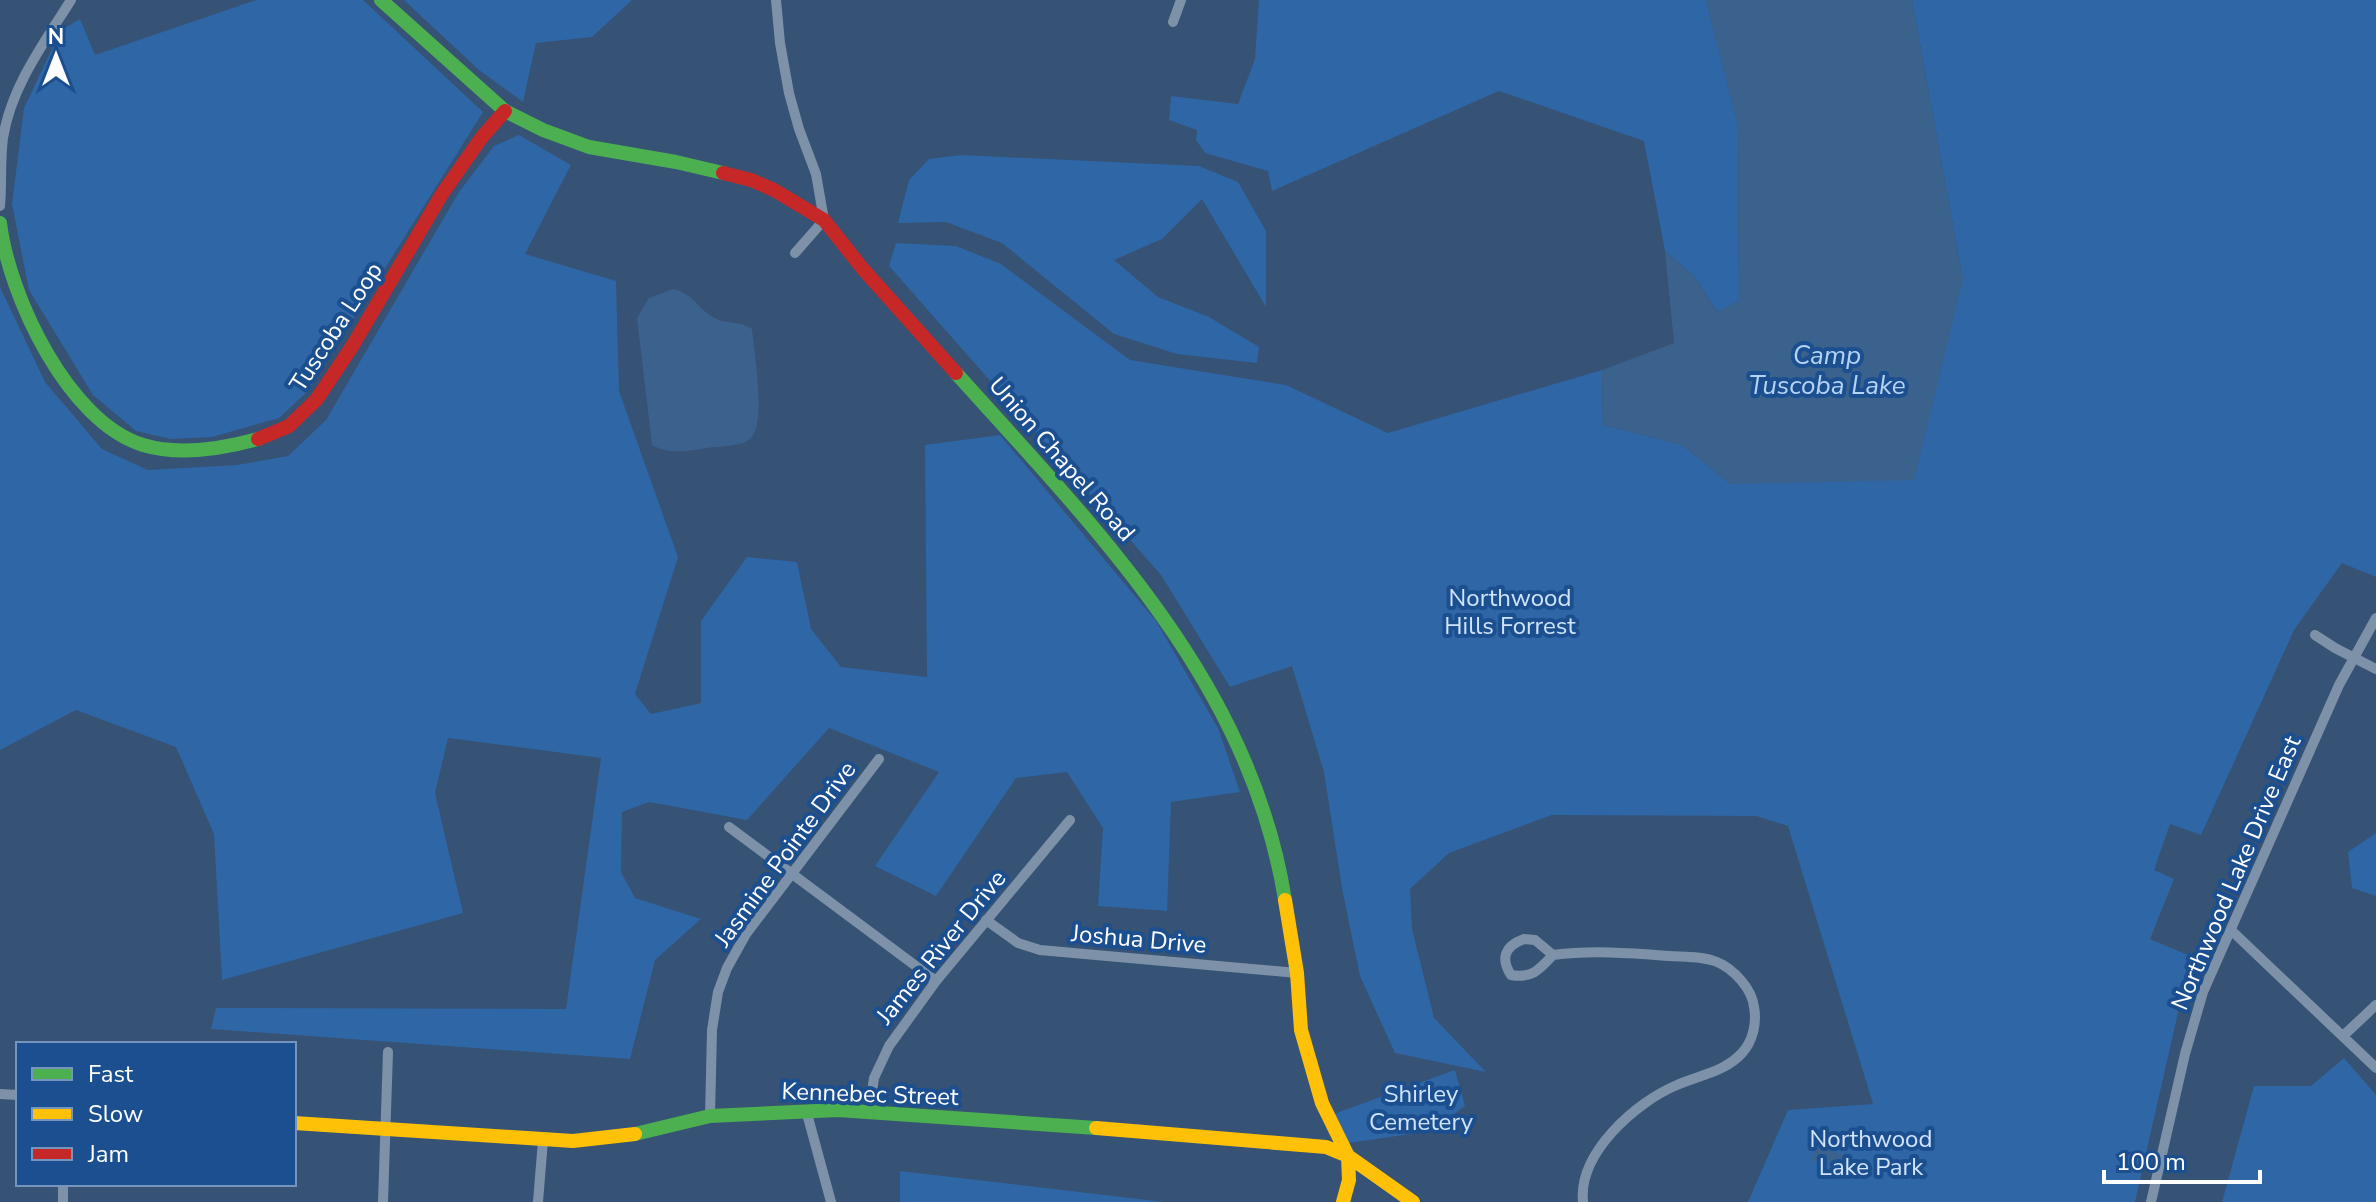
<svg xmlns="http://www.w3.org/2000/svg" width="2376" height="1202" font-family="'Nunito Sans',sans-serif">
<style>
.green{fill:#2f66a5}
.water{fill:#3b618d}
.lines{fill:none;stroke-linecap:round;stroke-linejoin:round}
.street{stroke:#7d92a8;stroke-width:10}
.fast{stroke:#4caf50;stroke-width:14}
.slow{stroke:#ffc107;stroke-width:14}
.jam{stroke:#c62828;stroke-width:14}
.labels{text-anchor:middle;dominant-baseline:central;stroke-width:8;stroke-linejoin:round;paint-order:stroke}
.street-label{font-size:24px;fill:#fff;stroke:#1b4f8f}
.park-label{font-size:24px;fill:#cfe3fa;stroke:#1b4f8f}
.water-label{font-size:26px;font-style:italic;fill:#b5d3f5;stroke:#1b4f8f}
</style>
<rect width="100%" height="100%" fill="#365274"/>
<path class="green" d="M256,0H363L483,112L308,391L279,418L212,437L171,439L136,431L93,395L29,290L12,204L24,108L61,30L80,19L95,55Z
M404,0H632L592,37L536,43L523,102L479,70Z
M1259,0H1706L1738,125L1739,301L1717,312L1696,278L1665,251L1644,141L1499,91L1272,191L1268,171L1205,153L1196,140L1197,130L1169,120L1171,96L1238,104L1255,59Z
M1912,0H2376V577L2342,563L2294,630L2201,835L2170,824L2154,870L2174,879L2150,939L2195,958L2180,1004L2135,1202H1748L1788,1110L1873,1104L1788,826L1756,816L1552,815L1449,853L1410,889L1412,929L1434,1018L1486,1072L1395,1053L1360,976L1342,888L1324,772L1292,666L1230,687L1161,575L889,266L896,243L956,246L1001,264L1130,360L1286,385L1388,433L1602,370L1603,425L1682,445L1731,484L1963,280Z
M519,135L571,165L525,254L616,281L619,391L678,557L635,694L651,714L701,703V621L747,557L797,562L811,629L841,667L927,677L925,445L1000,435L1156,621L1218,728L1240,792L1171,802L1167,911L1098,906L1103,828L1067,772L1016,778L936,896L875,866L939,772L829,728L747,820L649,802L622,812L621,872L635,898L701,919L655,960L630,1059L211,1029L216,1008L566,1009L601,758L448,738L435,793L463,913L222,980L214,834L176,747L76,710L0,750V287L45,382L102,449L148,470L237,465L288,456L326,420L459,192L494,146Z
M961,155L1199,166L1238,182L1266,231V307L1202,199L1162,239L1114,260L1158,297L1209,317L1259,347L1257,363L1177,354L1114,334L1002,243L946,222L898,223L909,180L929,159Z
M2376,833V896L2352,888L2348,852Z
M2344,1058L2376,1095V1202H2222L2254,1086H2311Z
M1455,1070L1465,1106L1431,1131L1342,1144L1328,1116Z
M900,1171L1164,1202H900Z"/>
<path class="water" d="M1706,0H1912L1963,280L1914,480L1731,484L1682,445L1603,425L1602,370L1674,343L1665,251L1696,278L1717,312L1739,301L1738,125Z
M673,289C696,295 697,309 715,318C728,325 735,319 752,329C754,351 767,426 750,439C740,447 719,446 707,448C688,451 670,455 652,445L637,318L649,298Z
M1820,1142L1832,1151L1844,1155L1841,1164L1830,1161L1815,1162L1812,1159L1816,1144Z"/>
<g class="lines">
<path class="street" d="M776,0L780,43L789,93L799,129L816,174L824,220L795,253
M1173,22L1181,0
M0,206C2,184 0,161 3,138C11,87 44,43 71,0
M2315,635L2335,648L2376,669
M729,827L936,981
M986,920L1018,943L1040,950L1297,973
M2232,931L2376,1068
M1524,939L1535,940L1553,955C1540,969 1532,979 1511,975C1500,958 1505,946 1524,939Z
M1553,955C1592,950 1630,953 1669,956C1684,957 1703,956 1717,962C1734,969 1752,989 1754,1007C1757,1023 1753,1041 1742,1053C1725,1072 1699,1075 1677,1085C1636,1102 1578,1153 1583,1202
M2343,1036L2376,1005
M0,1094L18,1095
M806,1110L831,1202
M869,1113L874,1078L889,1046L936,981L1070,820
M710,1116L712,1030L718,992L727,968L746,934L879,759
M63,1202V1184
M383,1202L388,1052
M538,1202L543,1140
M2151,1202L2185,1054L2203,992L2339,685L2376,618"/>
<path class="fast" d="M381,0L505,111L543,130L589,147L676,162L723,173
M0,223C9,296 68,422 143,445C180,456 222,449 258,439
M956,373C1097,530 1250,682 1285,900
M635,1134L710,1116L838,1110L1096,1128"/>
<path class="slow" d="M1285,900L1297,973L1301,1030L1322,1103L1348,1156L1413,1202
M294,1123L573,1141L635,1134
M1096,1128L1326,1147L1348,1156L1349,1180L1343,1202"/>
<path class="jam" d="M723,173L751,180L774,190L824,220L862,268L956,373
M258,439L289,426L317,399L353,345L442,194L482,137L505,111"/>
</g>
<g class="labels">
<g class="street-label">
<text transform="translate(336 327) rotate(-57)">Tuscoba Loop</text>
<text transform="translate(1062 459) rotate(49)">Union Chapel Road</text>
<text transform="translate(785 854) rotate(-54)">Jasmine Pointe Drive</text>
<text transform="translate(2236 873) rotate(-67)">Northwood Lake Drive East</text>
<text transform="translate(1139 939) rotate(5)">Joshua Drive</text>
<text transform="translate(941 947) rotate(-51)">James River Drive</text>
<text transform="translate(870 1094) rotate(2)">Kennebec Street</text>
</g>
<g class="park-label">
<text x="1510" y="598">Northwood<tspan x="1510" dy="28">Hills Forrest</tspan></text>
<text x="1421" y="1094">Shirley<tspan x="1421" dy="28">Cemetery</tspan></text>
<text x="1871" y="1139">Northwood<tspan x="1871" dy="28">Lake Park</tspan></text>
</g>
<g class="water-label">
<text x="1827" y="355">Camp<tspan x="1827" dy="30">Tuscoba Lake</tspan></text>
</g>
</g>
<rect x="16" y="1042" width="280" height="144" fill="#1b4f8f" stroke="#7695bc" stroke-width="2"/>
<rect x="32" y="1068" width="40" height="12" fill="#4caf50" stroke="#7695bc" stroke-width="2"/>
<text x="88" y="1082" font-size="24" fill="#ffffff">Fast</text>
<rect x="32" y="1108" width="40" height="12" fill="#ffc107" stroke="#7695bc" stroke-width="2"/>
<text x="88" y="1122" font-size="24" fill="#ffffff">Slow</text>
<rect x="32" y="1148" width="40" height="12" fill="#c62828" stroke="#7695bc" stroke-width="2"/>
<text x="88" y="1162" font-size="24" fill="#ffffff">Jam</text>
<g transform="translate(56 56)" stroke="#1b4f8f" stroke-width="6" paint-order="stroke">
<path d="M0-6L14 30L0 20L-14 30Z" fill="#ffffff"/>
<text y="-12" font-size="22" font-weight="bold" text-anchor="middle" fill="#ffffff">N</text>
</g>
<path d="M2104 1170v12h156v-12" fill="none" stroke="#ffffff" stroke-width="4"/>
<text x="2116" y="1170" font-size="24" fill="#ffffff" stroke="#1b4f8f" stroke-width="6" paint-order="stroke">100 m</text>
</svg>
